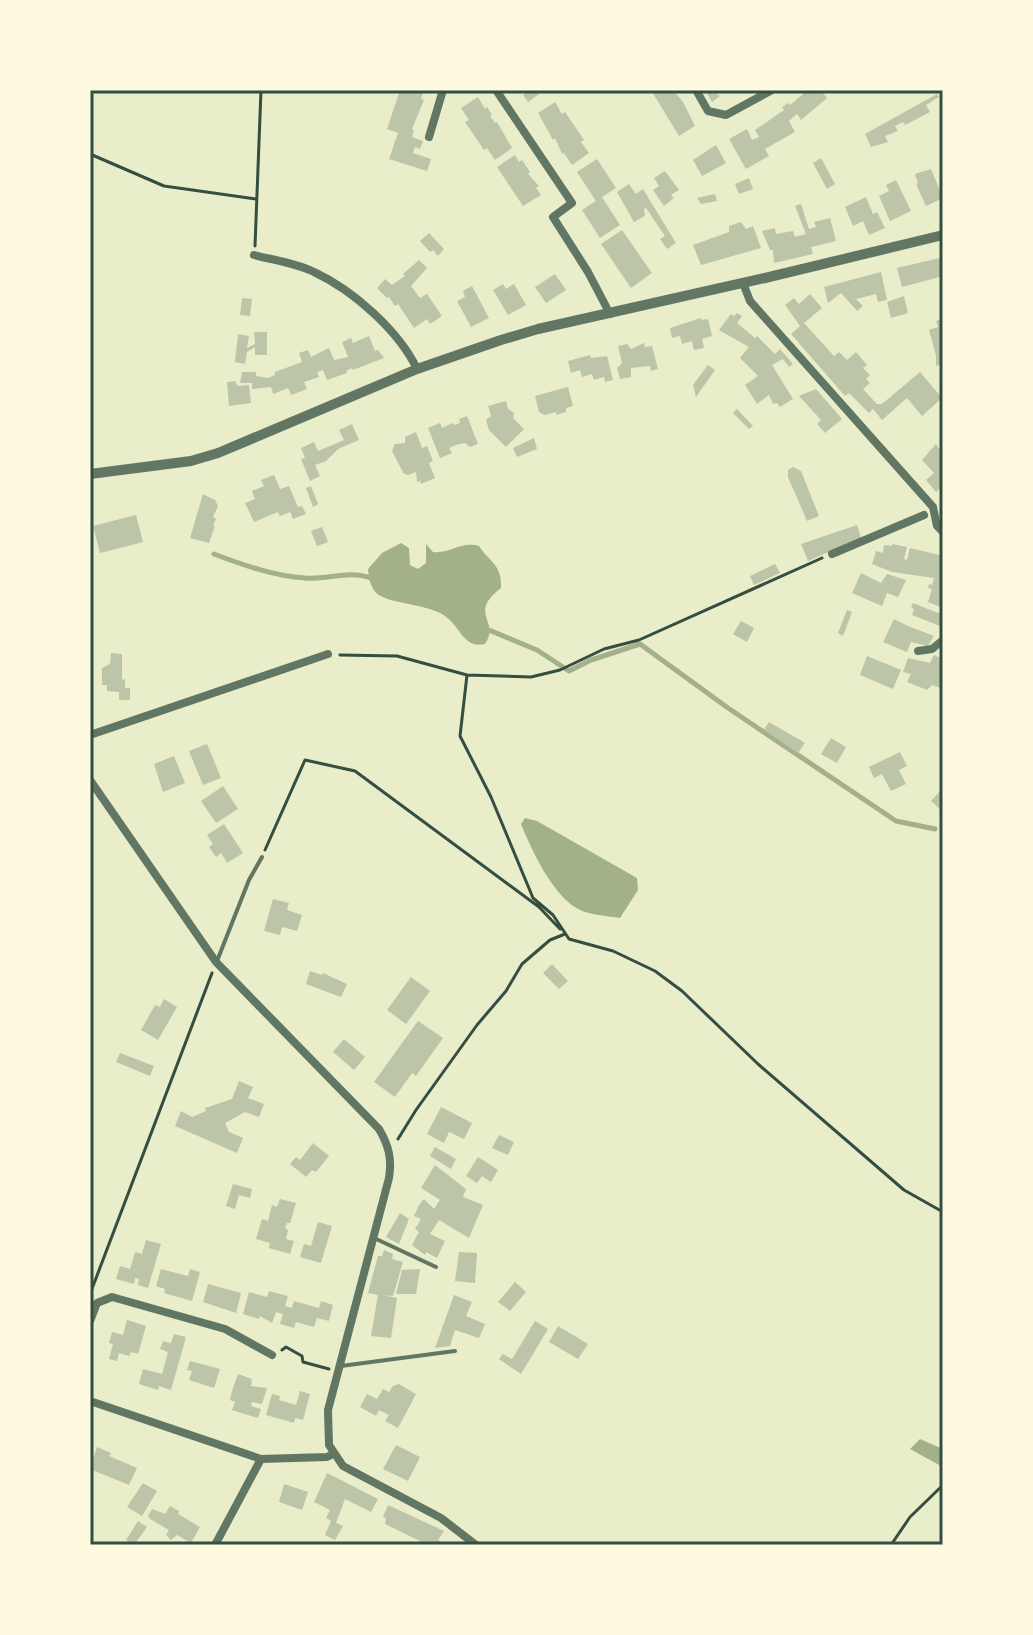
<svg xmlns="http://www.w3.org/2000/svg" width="1033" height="1635" font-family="'Times New Roman',serif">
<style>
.water{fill:#a3b18a}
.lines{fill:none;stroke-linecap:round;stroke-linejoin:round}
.stream{stroke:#a3b18a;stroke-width:5}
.building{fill:#bcc5a7}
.path{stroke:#344e41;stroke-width:3}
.service{stroke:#617663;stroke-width:4}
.minor{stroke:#617663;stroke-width:8}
.tertiary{stroke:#617663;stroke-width:10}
.neatline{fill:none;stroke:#344e41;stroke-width:3}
</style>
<rect width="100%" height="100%" fill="#e9edc9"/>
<path class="water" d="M401,543L409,548L410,565L418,569L426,563V544L433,552C450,554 461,541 479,546C490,563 502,564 501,588C467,614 501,621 485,644C462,649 461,625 442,614C422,603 389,604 376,593C370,586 369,578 368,569L382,553Z
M525,818L537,821L637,878L638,890L620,918C608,916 593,915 582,911C554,899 532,851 521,824Z
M920,1439L943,1449L941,1466L910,1449Z"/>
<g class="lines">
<path class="stream" d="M214,554C243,565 274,576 305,578C329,580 349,569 373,579
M484,628L537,650L569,671L591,660L640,644L728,708L896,821L935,829"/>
</g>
<path class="building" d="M400,90H424L421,99L424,100L412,129L414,130L412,137L423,141L420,149L415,147L413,153L431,159L427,171L389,159L398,133L387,129Z
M531,90H537L539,94L528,102L523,95Z
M651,90H673L683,102L695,126L679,136Z
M705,90H722L717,94L720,96L712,102Z
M803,90H826L823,93L827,98L801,120L797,114L789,121L795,132L765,149L769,156L746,169L729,139L747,129L752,140L759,137L755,130L784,110L782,107L788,103L790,105L803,94L801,92Z
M937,94L939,97L926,105L930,112L905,125L903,122L895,126L898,131L885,136L888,142L871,147L865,134Z
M478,97L485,109L487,107L492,115L490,116L495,123L497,122L512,148L495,160L487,148L484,150L465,122L469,120L461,108Z
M555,102L562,114L565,112L584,140L581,142L589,153L572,165L564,153L562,154L555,138L553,140L538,113Z
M716,145L726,163L702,176L693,160Z
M515,155L519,162L522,160L530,172L528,174L539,186L536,188L541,195L523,206L497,167Z
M821,158L835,184L827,189L813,163Z
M597,159L616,188L602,197L620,225L600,238L582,210L596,201L577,172Z
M931,169L943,198L926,206L916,184L918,183L915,174Z
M665,171L679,190L671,195L674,198L664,206L653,190L659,186L654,178Z
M749,178L753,189L739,194L735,184Z
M896,180L911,211L890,221L879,196L889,191L886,185Z
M629,184L636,194L643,189L676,243L667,249L660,239L665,236L646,208L644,209L645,216L634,222L617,192Z
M715,194L717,201L701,204L697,198Z
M866,197L873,214L877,212L885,228L869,235L863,221L853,226L845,207Z
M801,204L809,229L816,227L814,222L830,218L836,241L811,247L813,254L774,263L773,250H770L762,231L775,228L776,234L793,231L795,237L806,234L795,206Z
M741,222L746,229L753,226L761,248L701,265L693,245L729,232V226Z
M622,230L652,273L631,288L601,244Z
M429,233L444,249L438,256L433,250L430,252L420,241Z
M940,258L943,276L902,287L897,268Z
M419,260L427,268L411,286L420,298L427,294L442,316L430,324L427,319L414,328L398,304L395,306L389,297L387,298L377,288L385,279L392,285L405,276L403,274Z
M881,272L887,300L878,302L876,294L856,299L863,306L857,311L841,293L828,303L824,287Z
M555,274L566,290L546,303L535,287Z
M503,284L506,289L514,284L526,305L508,315L493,290Z
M472,286L489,318L471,327L457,301L465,297L463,291Z
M810,294L822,308L804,323L834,356L839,352L847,360L856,352L867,365L863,368L870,375L866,379L870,383L863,389L877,404H882L920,372L942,398L922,416L907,398L882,420L873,409L869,413L849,393L845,396L791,334L800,326L785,305L794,298L799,304Z
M904,296L908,313L891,318L887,302Z
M242,298L252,299L250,316L240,315Z
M737,313L742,316L737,323L755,338L757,336L775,354L780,349L793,364L789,367L783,359L772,365L793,399L780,407L777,403L773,404L769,395L757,404L745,385L758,376L740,358L749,347L719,330L731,314L734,316Z
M701,318V320L708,319L712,336L702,339L704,348L694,350L692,341L682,344L680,336L672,338L670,328Z
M943,319V364L936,366V356L929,330L938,327L936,321Z
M254,332H267V355H255V347L247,352L245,364L235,362L238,334L249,336L247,348L255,344Z
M369,336L375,351L378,350L384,358L353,370L352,368L346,371L347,373L327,380L323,370L317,372L319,377L304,382L307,389L291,395L288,388L273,394L271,387L252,389V383H240L242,372H256V376L268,378L275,375V372L302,362L299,353L308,350L311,357L329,348L334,360L348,357L342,342L351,338L353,343Z
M644,343L645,347L652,346L658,369L651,371L650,366L631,368V377L620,379L617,368L622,363L618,346L627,344L631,349Z
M590,355L591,358L607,356L613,380L605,382L604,377L594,380L592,374L582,377L580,370L571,373L568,361Z
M708,365L715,370L696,397L693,385Z
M235,381L238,386L249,385L251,403L229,406L227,382Z
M568,387L573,406L566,408V412L556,415V412L545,415L539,412L535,396Z
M816,389L842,419L825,433L817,424L821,420L799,396Z
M506,401L508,409L514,413L513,418L524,429L506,447L489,430L486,420L491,416L488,406Z
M737,409L753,426L749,429L733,413Z
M467,416L478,444L470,447L465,443L456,445L449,448L452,453L440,458L428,428L440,423L442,428L453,423L454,425L460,423L459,419Z
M352,424L359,440L338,449L326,461L315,465L320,476L310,481L301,459L305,458L301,448L314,442L318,451L344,440L339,430Z
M416,432L422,448L427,446L433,461L429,463L435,478L421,484L420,481L417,482L416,472L408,475L404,474L392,451L395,444L405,443V437Z
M534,438L537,449L517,457L513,448Z
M936,444L940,450L943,448V486L936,492L926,480L934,473L922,460Z
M793,467L801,471L819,516L807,521L788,477V470Z
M274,475L280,489L289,486L298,507L302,506L306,514L293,519L290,512L280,516L278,512L254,522L245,503L255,499L252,491L264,486L261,480Z
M311,486L318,504L313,507L306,488Z
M203,494L215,500L218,506L213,517L216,519L213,525L215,526L209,543L190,538Z
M136,515L143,542L100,553L93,526Z
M857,525L861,538L808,561L801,544Z
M322,527L328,542L317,546L311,531Z
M892,544L907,547L904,559L907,560L910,548L943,556V608L928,602L932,589L928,588L929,584L932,585L934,578L892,572L872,564L876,551L883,553L884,545L892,546Z
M775,564L780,573L754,585L750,576Z
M861,573L881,583L887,574L906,580L898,597L887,593L882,606L852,593Z
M913,603L943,615L940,626L912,615L914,609L911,607Z
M847,610L852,612L843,636L838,633Z
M894,619L908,626L934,636L928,646L911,642L907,652L883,642Z
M741,621L754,628L747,642L733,634Z
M111,653L122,654V679L125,680V688H130V700H119V692L107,691V685H102V668L110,664Z
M934,655L943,659V689L932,685L927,690L907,682L911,674L903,672L908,658L930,663Z
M867,656L901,670L893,689L860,675Z
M769,722L805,743L798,753L764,730Z
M831,738L846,747L837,763L821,754Z
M207,744L221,778L203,785L189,751Z
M900,752L907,766L899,770L906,784L891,791L882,774L874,778L869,767Z
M174,756L185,783L163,792L154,764Z
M223,786L238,809L216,823L201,801Z
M943,788V819L939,816L943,812L931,801Z
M224,824L243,853L227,863L221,853L216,857L209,847L213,844L207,835Z
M273,899L289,903L287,910L302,915L297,931L282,927L280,935L264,931Z
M552,964L568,981L559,989L543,973Z
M310,971L322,975L323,973L347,984L341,997L306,984Z
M411,977L430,991L406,1024L387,1010Z
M164,999L177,1007L158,1040L141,1030L155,1005L160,1007Z
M418,1021L443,1038L416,1076L412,1073L395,1097L374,1082Z
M344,1039L365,1057L354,1070L333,1052Z
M120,1053L154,1066L150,1076L116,1062Z
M239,1081L253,1087L248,1098L264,1104L259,1117L245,1112L225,1123L229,1132L243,1138L237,1153L175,1126L181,1111L192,1117L206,1111L205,1108L232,1099Z
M441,1107L472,1123L464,1139L449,1132L444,1143L427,1134Z
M499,1135L514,1142L508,1155L492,1148Z
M313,1143L329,1156L316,1172L312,1170L306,1177L290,1164L296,1157L300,1160Z
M435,1147L456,1159L451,1169L430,1156Z
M478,1157L498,1170L491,1182L482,1176L477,1183L466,1176Z
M435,1165L466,1189L463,1197L483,1205L469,1238L439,1220L430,1234L445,1241L437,1258L426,1252L425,1255L412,1245L419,1232L415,1229L421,1219L414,1216L419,1205L424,1199L434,1209L440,1200L421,1188Z
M233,1184L252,1189L250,1198L239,1195L235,1209L226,1206Z
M280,1199L296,1203L290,1223H287L285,1228L288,1230L286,1239L294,1241L290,1254L269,1248L270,1243L256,1239L262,1219L268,1221L272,1205L277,1207Z
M400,1213L409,1219L399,1244L386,1237Z
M318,1222L332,1226L321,1263L300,1257L304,1244L311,1246Z
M146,1240L161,1244L148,1288L138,1285L139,1279L135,1278L134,1284L116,1279L120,1266L130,1269L135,1252L142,1254Z
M384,1250L393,1254L392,1259L403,1262L393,1296L382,1295L397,1298L391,1338L371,1336L378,1295L368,1293L378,1256H382Z
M459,1252L477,1253L475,1283L455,1281Z
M161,1269L188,1276L190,1269L200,1272L192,1301L164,1293L165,1289L156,1286Z
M420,1269L416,1294H396L402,1270Z
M515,1282L526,1292L510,1311L498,1302Z
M208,1284L241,1293L236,1313L203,1302Z
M269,1291L288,1296L285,1306L292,1308L294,1301L319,1308L321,1301L333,1305L329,1321L317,1318L314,1327L296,1322L294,1328L280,1324L283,1314L276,1312L272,1323L260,1316L259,1319L243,1314L249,1292L267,1297Z
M454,1295L472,1302L466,1316L485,1324L479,1338L455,1330L450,1346L435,1348Z
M127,1320L146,1326L138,1354L131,1352L129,1356L119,1353L117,1361L109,1359L113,1344L109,1343L112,1332L123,1335Z
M535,1321L548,1329L521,1374L499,1359L503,1354L512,1359Z
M558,1326L588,1344L578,1359L549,1342Z
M174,1334L186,1337L171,1390L159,1386L158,1390L139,1384L143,1369L162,1374L168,1352L160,1349L163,1341L171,1343Z
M190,1361L220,1369L214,1388L189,1380L192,1371L187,1370Z
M238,1374L252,1379L251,1386L267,1388L262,1404L252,1402L251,1406L261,1409L258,1418L232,1410L235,1402L230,1400L232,1391Z
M399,1384L416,1394L398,1428L385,1421L389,1415L379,1410L376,1416L360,1407L367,1394L377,1399L383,1389L389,1392L393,1386Z
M300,1391L310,1394L303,1420L295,1418L294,1423L266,1415L272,1394L280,1396L279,1400L296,1405Z
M396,1445L420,1457L408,1481L383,1469Z
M97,1447L111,1453L109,1456L137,1468L129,1485L90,1469Z
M327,1473L378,1499L371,1512L345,1499L336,1523L343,1526L335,1540L325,1535L331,1521L326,1518L330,1510L314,1502Z
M143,1483L157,1491L142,1516L127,1507Z
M284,1484L308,1492L302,1510L279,1502Z
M388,1505L444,1531L438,1540L446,1545H420L422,1542L385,1524L386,1518L383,1517Z
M170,1506L179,1511L178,1514L200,1527L191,1543L177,1535L171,1540L166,1535L169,1530L150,1519L148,1516L152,1509L165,1514Z
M138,1521L147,1527L134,1545L126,1540Z"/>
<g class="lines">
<path class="path" d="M90,154L164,186L256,199
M255,246L261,90
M340,655L397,656L467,675L531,677L560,670L604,649L639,640L822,558
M467,675L460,736L491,797L533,898L553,915L569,939L613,951L655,971L682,991L758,1064L904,1190L943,1212
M265,850L305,760L355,771L539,907L560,929
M398,1139L416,1110L477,1025L506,991L522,964L550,940L565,934
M90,1294L212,973
M282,1350L286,1347L302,1356L303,1362L329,1369
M891,1545L910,1517L943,1485"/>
<path class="service" d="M217,961L249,880L262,857
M374,1238L436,1267
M341,1366L455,1351"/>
<path class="minor" d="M496,90L572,203L553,217L588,272L610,314
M696,90L708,111L726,115L772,90
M429,137L443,90
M254,255C273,260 296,263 314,272C353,290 399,331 417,369
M743,283L750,301L933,507L937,526L943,532
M832,554L924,515
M918,651L932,649L943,640
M90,735L328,654
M90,780L216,962L379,1129C389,1146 392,1159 389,1178L328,1410L329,1445L343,1466L441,1518L476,1545
M90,1321L97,1303L112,1297L225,1329L272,1355
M90,1401L261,1459L327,1457L333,1454
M215,1545L261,1459"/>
<path class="tertiary" d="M90,474L191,461L218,453L417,369L501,340L538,329L765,278L943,235"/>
</g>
<rect width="1033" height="1635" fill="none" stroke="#fefae0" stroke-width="184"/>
<rect x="92" y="92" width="849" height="1451" class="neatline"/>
</svg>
